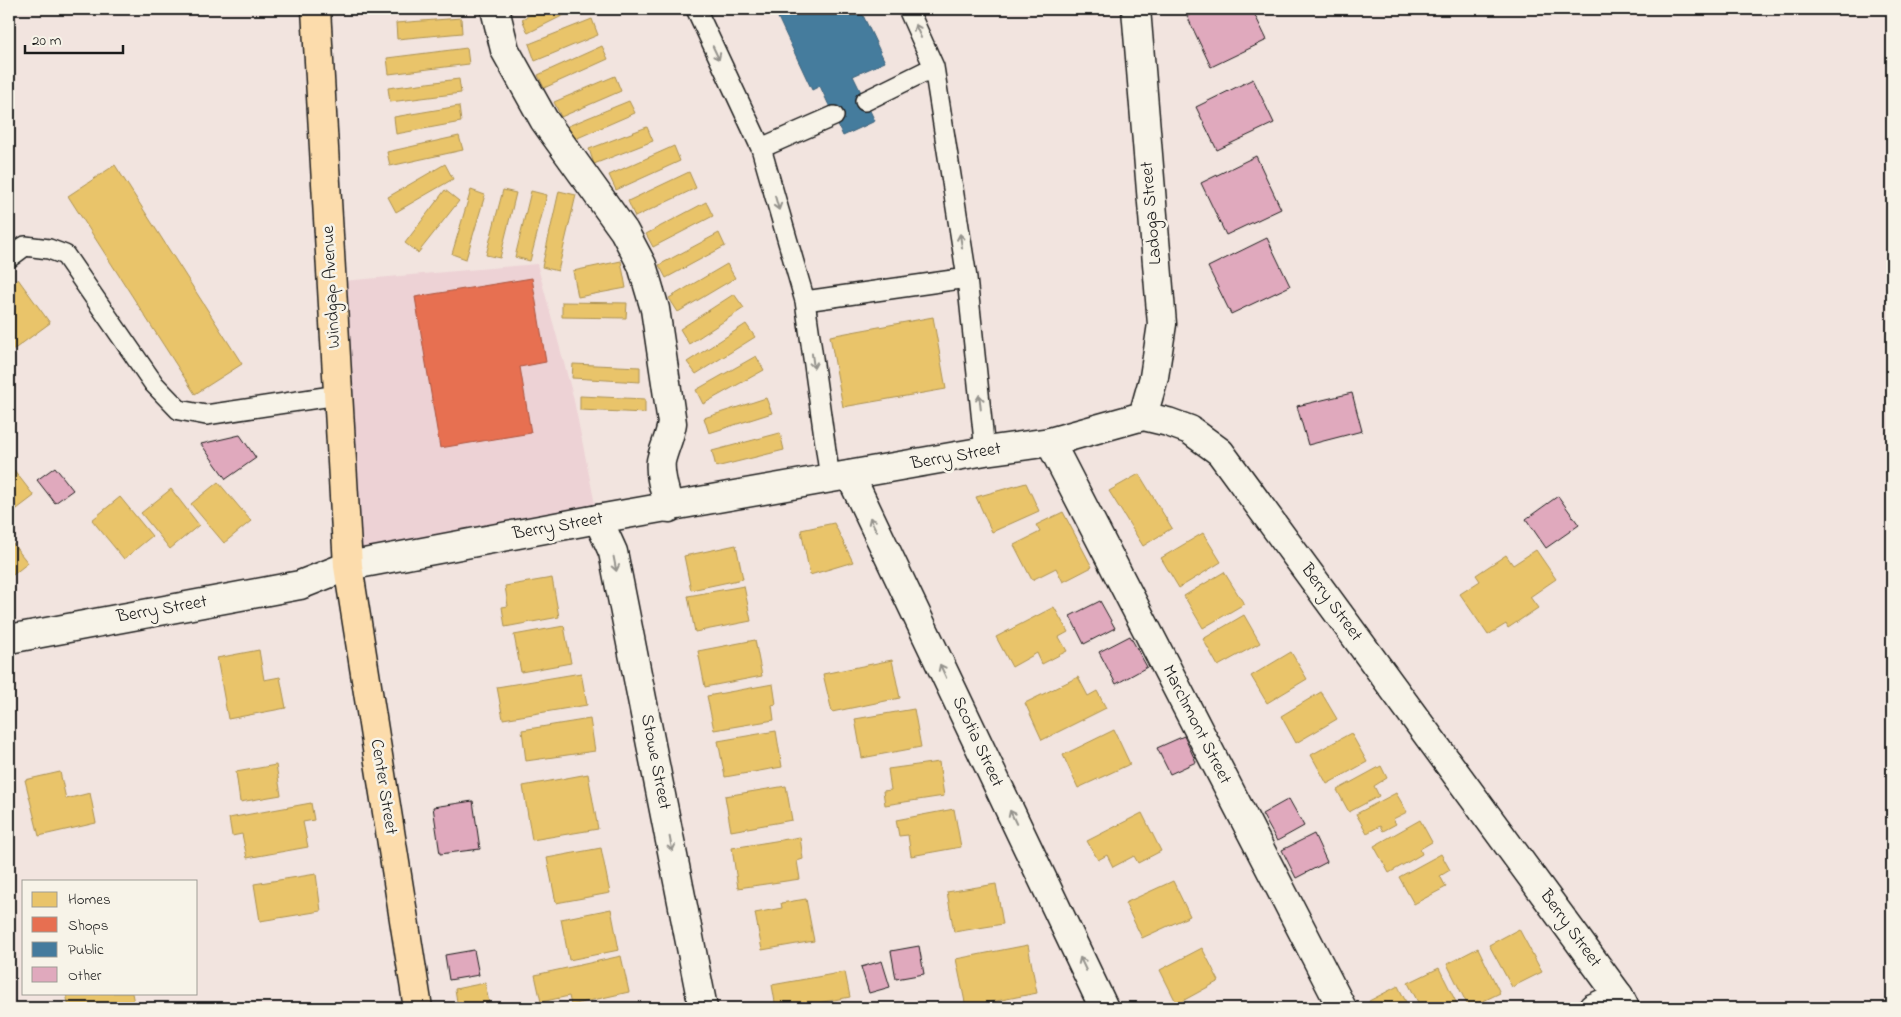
<svg xmlns="http://www.w3.org/2000/svg" width="1901" height="1017" font-family="'Indie Flower',sans-serif">
<style>
.built{fill:#edd2d5}
.homes{fill:#e9c46a;stroke:#ac9253}
.shops{fill:#e76f51;stroke:#aa5641}
.public{fill:#457b9d;stroke:#395e76}
.building{fill:#e0a9bd;stroke:#1c1c1c}
.lines{fill:none;stroke-linecap:round;stroke-linejoin:round}
.lane-casing{stroke:#1c1c1c;stroke-width:22}
.street-casing{stroke:#1c1c1c;stroke-width:31}
.secondary-casing{stroke:#1c1c1c;stroke-width:31}
.primary-casing{stroke:#1c1c1c;stroke-width:31}
.lane{stroke:#f7f3e8;stroke-width:19}
.street{stroke:#f7f3e8;stroke-width:28}
.secondary{stroke:#f7f3e8;stroke-width:28}
.primary{stroke:#fcdcac;stroke-width:28}
.oneway{stroke:#94928c}
.labels{text-anchor:middle;dominant-baseline:central;stroke-width:5;stroke-linejoin:round;paint-order:stroke}
.street-label{font-size:18px;fill:#1c1c1c;stroke:#f7f3e8}
</style>
<rect width="100%" height="100%" fill="#f2e4df"/>
<filter id="ink" filterUnits="userSpaceOnUse"><feTurbulence type="fractalNoise" baseFrequency=".02" numOctaves="2"/><feDisplacementMap in="SourceGraphic" scale="10" xChannelSelector="R" yChannelSelector="G"/><feConvolveMatrix kernelMatrix="1 2 1 2 8 2 1 2 1" color-interpolation-filters="sRGB"/></filter>
<g filter="url(#ink)">
<path class="built" d="M537,264L573,396L598,519L348,566L332,282Z"/>
<path class="homes" d="M542,9H576L528,33L522,19Z
M461,18L462,33L397,39L396,23Z
M592,19L598,35L535,61L529,44Z
M602,46L608,59L544,88L538,75Z
M467,48L469,64L389,74L387,58Z
M615,76L621,91L561,117L554,102Z
M459,79L461,93L390,102L388,88Z
M629,101L635,113L573,140L568,126Z
M459,106L461,122L396,134L394,117Z
M647,127L653,141L594,164L589,149Z
M459,136L463,150L390,166L387,152Z
M674,146L680,161L616,190L609,175Z
M445,164L453,179L396,212L388,197Z
M115,165L242,364L195,394L68,196Z
M689,172L696,188L635,217L628,201Z
M445,190L459,201L418,253L405,243Z
M471,190L485,195L466,259L452,254Z
M503,190L516,193L500,258L486,255Z
M531,191L547,195L530,261L515,257Z
M559,191L576,195L558,271L542,267Z
M706,202L713,216L653,247L646,234Z
M719,233L725,246L666,278L659,265Z
M621,261L626,288L578,297L573,271Z
M727,264L735,278L678,312L669,298Z
M18,279L50,323L9,353V286Z
M734,294L744,308L689,344L680,329Z
M562,302L627,303L626,318L562,317Z
M933,317L946,389L843,407L830,336Z
M746,324L755,337L696,374L687,362Z
M756,356L764,370L703,404L696,390Z
M573,364L640,367V382L572,378Z
M580,396L645,399V413L580,410Z
M766,398L772,413L709,433L704,418Z
M780,433L784,450L716,467L712,451Z
M14,470L34,496L9,515V473Z
M1139,474L1172,528L1143,546L1109,491Z
M218,482L251,521L224,543L191,504Z
M1026,483L1039,511L992,532L976,497Z
M171,489L199,525L170,549L141,513Z
M120,497L152,536L124,559L92,520Z
M1063,512L1092,567L1063,582L1056,568L1032,580L1014,545L1040,532L1036,525Z
M834,523L853,562L810,575L801,530Z
M1203,533L1221,562L1179,588L1161,558Z
M9,539L28,563L9,578Z
M736,545L743,579L691,590L684,556Z
M1536,550L1556,579L1530,597L1538,608L1508,628L1506,624L1488,635L1460,594L1480,581L1476,575L1506,555L1513,565Z
M1224,572L1244,604L1203,628L1184,596Z
M552,578L559,617L505,627L502,607L508,606L505,586Z
M744,586L751,621L695,632L688,596Z
M1054,607L1068,632L1059,637L1067,651L1042,664L1037,653L1012,667L996,637Z
M1244,615L1260,643L1218,666L1203,639Z
M564,626L571,663L521,672L514,635Z
M755,640L762,676L705,687L698,651Z
M259,650L264,680L280,677L286,708L228,719L217,658Z
M1291,652L1307,679L1267,703L1251,676Z
M892,660L900,698L832,712L823,674Z
M581,673L587,705L503,719L497,687Z
M1078,677L1088,696L1097,691L1106,708L1042,740L1025,703Z
M773,684L776,704L772,705L774,720L714,730L707,696Z
M1321,692L1337,719L1296,743L1281,716Z
M914,709L921,747L862,758L855,719Z
M590,719L595,751L526,761L522,730Z
M1114,730L1130,764L1078,788L1063,755Z
M776,731L782,767L725,777L718,741Z
M1351,733L1367,762L1327,784L1311,755Z
M939,762L944,796L885,805L883,791L891,790L888,769Z
M276,765L281,795L240,802L236,772Z
M1381,766L1387,778L1374,786L1379,796L1349,812L1337,790Z
M60,772L66,799L90,793L96,823L39,836L25,780Z
M588,774L598,829L532,840L523,786Z
M786,786L792,820L731,831L725,796Z
M1396,793L1407,812L1393,819L1396,824L1383,831L1380,826L1367,833L1356,814Z
M311,803L314,820L303,822L308,847L247,858L242,834L232,836L229,818Z
M954,809L961,847L911,856L908,835L899,836L896,820Z
M1142,813L1161,851L1138,863L1134,856L1113,867L1107,855L1098,860L1087,841Z
M1420,820L1432,842L1420,849L1422,854L1389,873L1374,846Z
M800,837L803,859L797,861L800,879L738,888L732,848Z
M601,848L610,893L556,903L547,858Z
M1441,854L1450,870L1440,876L1446,887L1414,904L1399,877Z
M316,874L321,911L260,921L254,884Z
M1173,881L1190,916L1142,938L1125,903Z
M996,884L1003,924L954,932L947,892Z
M806,899L814,941L762,950L755,913L782,908L781,903Z
M611,909L619,950L569,960L561,919Z
M1519,929L1542,972L1512,987L1489,945Z
M1028,945L1037,993L966,1007L956,959Z
M1202,948L1219,981L1177,1004L1160,970Z
M1478,948L1500,993L1469,1008L1447,964Z
M621,956L629,992L571,1005L569,996L541,1002L535,975Z
M1439,968L1459,1008H1421L1408,983Z
M845,972L850,997L818,1003L819,1008H776L772,985Z
M485,983L490,1008H458L455,989Z
M1398,986L1409,1008H1372L1369,1001Z
M66,993H132L135,1008H69Z"/>
<path class="shops" d="M532,278L546,362L520,367L531,433L440,448L415,297Z"/>
<path class="public" d="M774,9H860L885,62L853,76L875,121L843,136L820,86L812,90Z"/>
<path class="building" d="M1203,9H1252L1267,40L1211,67L1187,16Z
M1253,79L1274,123L1217,150L1196,107Z
M1256,156L1281,209L1226,235L1201,183Z
M1267,238L1290,286L1231,314L1208,267Z
M1352,393L1362,431L1308,445L1297,406Z
M240,435L256,458L226,479L201,444Z
M55,467L73,490L55,503L37,480Z
M1558,496L1579,525L1546,548L1526,519Z
M1100,601L1115,628L1084,644L1070,616Z
M1130,636L1147,667L1116,684L1099,652Z
M1184,736L1196,762L1170,774L1157,748Z
M1289,799L1304,826L1277,841L1262,814Z
M473,801L480,849L440,854L433,807Z
M1314,834L1327,862L1296,878L1282,850Z
M919,946L924,974L896,979L891,951Z
M474,950L479,975L449,980L445,955Z
M882,961L890,987L869,993L861,967Z"/>
<g class="lines">
<defs>
<path id="lane" d="M696,9L761,148L805,301L830,479
M908,9L934,67L967,278L985,451
M865,101L934,67
M761,148L834,116
M9,258L25,246L49,249L65,255L154,384L179,410L206,415L338,395
M805,301L967,278"/>
<path id="street" d="M495,9L505,50L544,120L624,231L642,265L655,309L672,423C670,437 664,448 661,461C659,476 666,494 669,508
M1050,442L1342,1008
M850,475L1104,1008
M598,519L613,552L703,1008
M1593,1008L1619,996"/>
<path id="secondary" d="M1136,9L1162,324L1154,377L1143,416
M9,639L300,585L348,566L598,519L985,451L1050,442L1143,416L1168,422L1190,430L1220,452L1619,996L1625,1008"/>
<path id="primary" d="M316,9L348,566L418,1008"/>
</defs>
<use href="#lane" class="lane-casing"/>
<use href="#street" class="street-casing"/>
<use href="#secondary" class="secondary-casing"/>
<use href="#primary" class="primary-casing"/>
<use href="#lane" class="lane"/>
<use href="#street" class="street"/>
<use href="#secondary" class="secondary"/>
<use href="#primary" class="primary"/>
</g>
<defs><path id="oneway-shaft" d="M-6 0H5M1.5-3L5.5 0L1.5 3" fill="none" stroke-width="1.6" stroke-linecap="round" stroke-linejoin="round" transform="scale(1.25)"/></defs>
<g class="oneway">
<use href="#oneway-shaft" transform="translate(918 31) rotate(-114)"/>
<use href="#oneway-shaft" transform="translate(716 53) rotate(65)"/>
<use href="#oneway-shaft" transform="translate(777 203) rotate(74)"/>
<use href="#oneway-shaft" transform="translate(961 241) rotate(-99)"/>
<use href="#oneway-shaft" transform="translate(813 361) rotate(82)"/>
<use href="#oneway-shaft" transform="translate(980 402) rotate(-96)"/>
<use href="#oneway-shaft" transform="translate(873 524) rotate(-115)"/>
<use href="#oneway-shaft" transform="translate(615 564) rotate(79)"/>
<use href="#oneway-shaft" transform="translate(943 671) rotate(-115)"/>
<use href="#oneway-shaft" transform="translate(1013 817) rotate(-115)"/>
<use href="#oneway-shaft" transform="translate(671 844) rotate(79)"/>
<use href="#oneway-shaft" transform="translate(1083 964) rotate(-115)"/>
</g>
</g>
<g class="labels">
<g class="street-label">
<text transform="translate(1152 213) rotate(-95)">Ladoga Street</text>
<text transform="translate(332 287) rotate(-93)">Windgap Avenue</text>
<text transform="translate(956 457) rotate(-10)">Berry Street</text>
<text transform="translate(558 527) rotate(-10)">Berry Street</text>
<text transform="translate(1331 603) rotate(54)">Berry Street</text>
<text transform="translate(162 610) rotate(-10)">Berry Street</text>
<text transform="translate(1196 725) rotate(63)">Marchmont Street</text>
<text transform="translate(977 742) rotate(65)">Scotia Street</text>
<text transform="translate(655 762) rotate(79)">Stowe Street</text>
<text transform="translate(383 787) rotate(81)">Center Street</text>
<text transform="translate(1570 929) rotate(54)">Berry Street</text>
</g>
</g>
<rect width="1901" height="1017" fill="none" stroke="#f7f3e8" stroke-width="30"/>
<rect x="15" y="15" width="1871" height="987" fill="none" stroke="#1c1c1c" stroke-width="2" filter="url(#ink)"/>
<rect x="22" y="880" width="175" height="115" fill="#f7f3e8" stroke="#9f9d96"/>
<rect x="32" y="892" width="25" height="15" fill="#e9c46a" stroke="#9f9d96"/>
<text x="68" y="904" font-size="15" fill="#1c1c1c">Homes</text>
<rect x="32" y="917" width="25" height="15" fill="#e76f51" stroke="#9f9d96"/>
<text x="68" y="930" font-size="15" fill="#1c1c1c">Shops</text>
<rect x="32" y="942" width="25" height="15" fill="#457b9d" stroke="#9f9d96"/>
<text x="68" y="954" font-size="15" fill="#1c1c1c">Public</text>
<rect x="32" y="967" width="25" height="15" fill="#e0a9bd" stroke="#9f9d96"/>
<text x="68" y="980" font-size="15" fill="#1c1c1c">Other</text>
<path d="M25 45v8h98v-8" fill="none" stroke="#1c1c1c" stroke-width="2.5"/>
<text x="32" y="45" font-size="15" fill="#1c1c1c" stroke="#f7f3e8" stroke-width="4" paint-order="stroke">20 m</text>
</svg>
